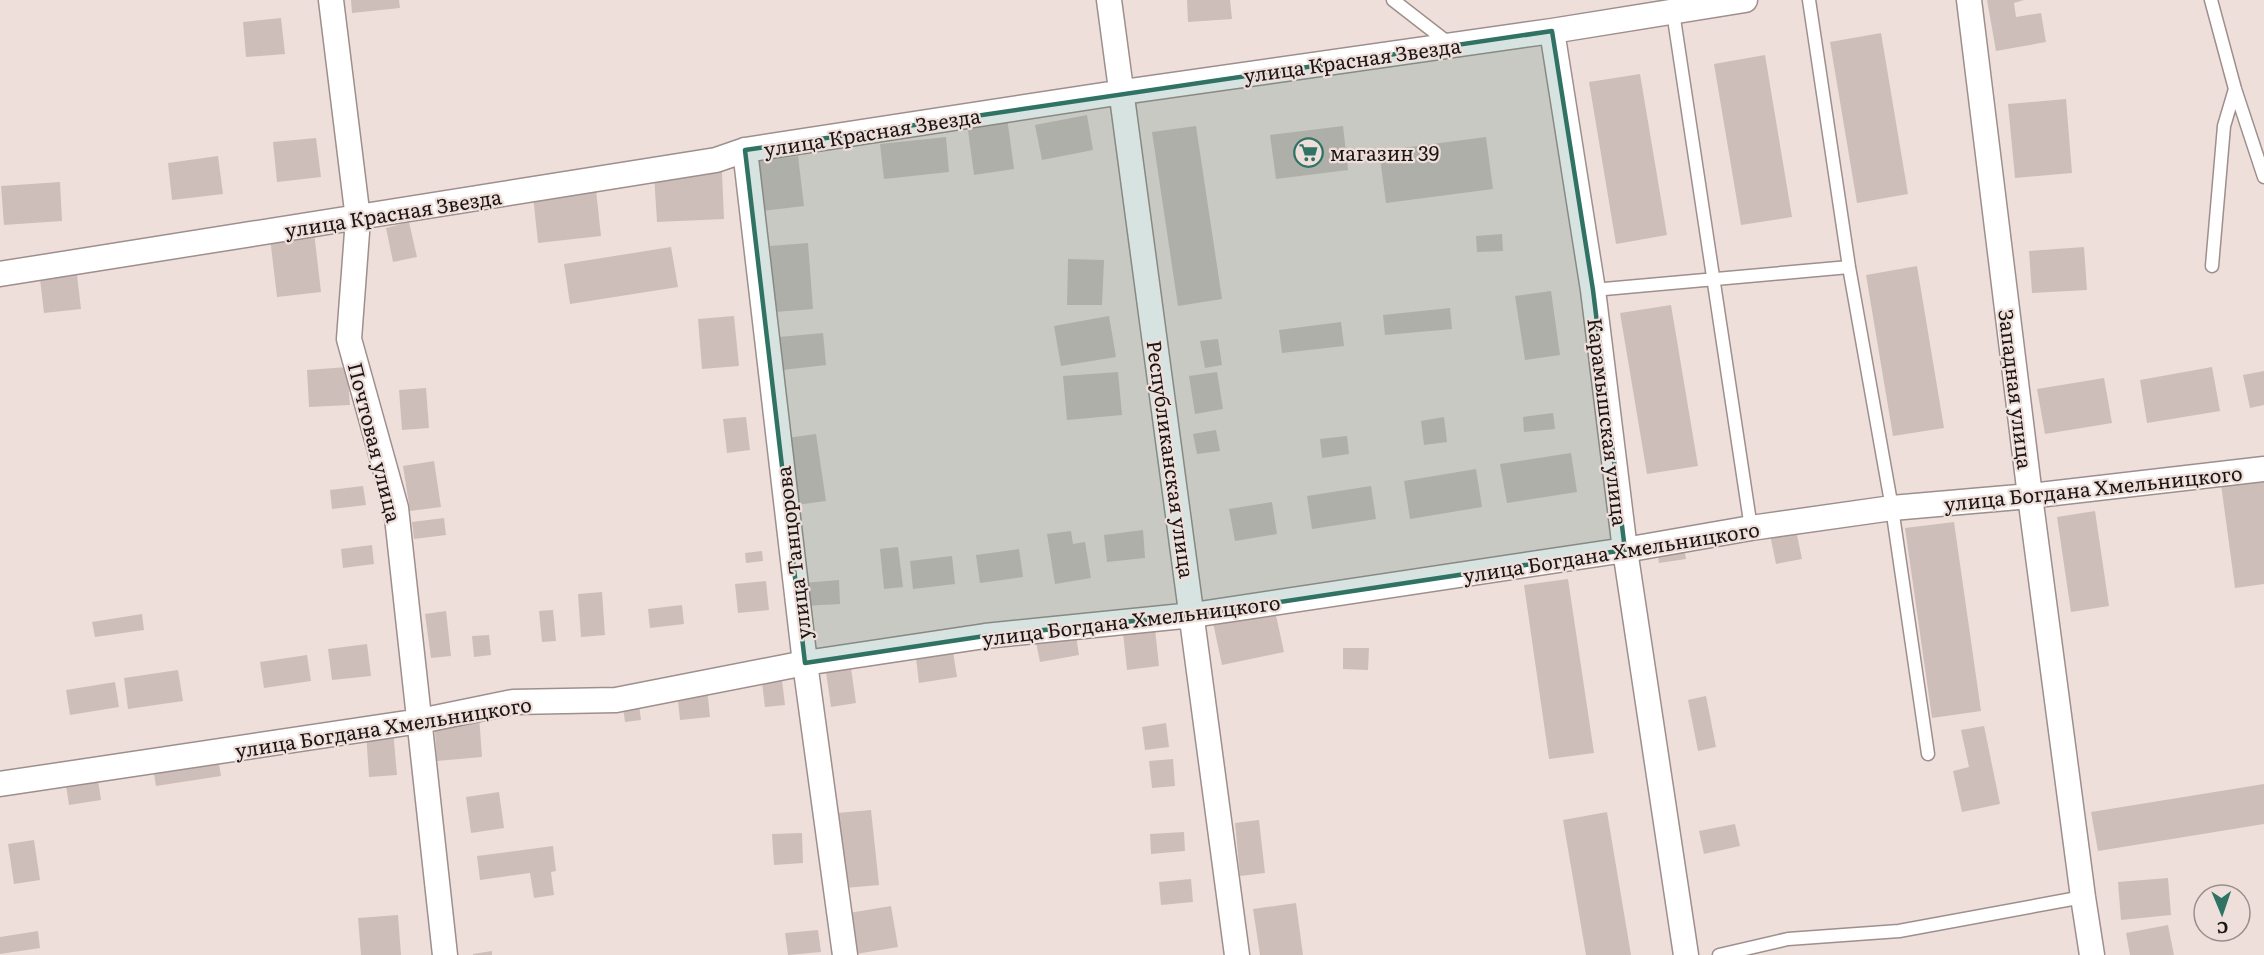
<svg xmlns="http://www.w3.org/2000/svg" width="2264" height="955" font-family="Literata,serif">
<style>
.building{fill:#cebeba}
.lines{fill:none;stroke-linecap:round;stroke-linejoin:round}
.service-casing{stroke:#9e8f8c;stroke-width:15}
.minor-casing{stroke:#9e8f8c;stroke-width:27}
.service{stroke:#fff;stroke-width:12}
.minor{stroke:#fff;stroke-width:24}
.marked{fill:#307365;fill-opacity:0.2;stroke:#307365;stroke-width:4.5;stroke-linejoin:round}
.labels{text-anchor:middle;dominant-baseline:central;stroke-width:4.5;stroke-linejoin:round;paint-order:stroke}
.street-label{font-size:20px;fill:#1b1514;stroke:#efdfdb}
.poi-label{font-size:20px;fill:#1b1514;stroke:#efdfdb;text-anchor:start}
</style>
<rect width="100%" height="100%" fill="#efdfdb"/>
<path class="building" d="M351,0H399L400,8L352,13Z
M1187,0H1230L1232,19L1188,22Z
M1987,0H2024L2014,3L2016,17L2041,13L2046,42L1996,51Z
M281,18L285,54L246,57L243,22Z
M1881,33L1908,194L1857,203L1830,42Z
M1765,55L1792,217L1741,225L1714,64Z
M1640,74L1667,235L1616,244L1589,82Z
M2066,99L2072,173L2015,178L2008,104Z
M1087,115L1093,150L1042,160L1035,125Z
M1007,117L1014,169L974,175L967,123Z
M1196,126L1222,299L1178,306L1152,132Z
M1343,126L1348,170L1276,179L1270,135Z
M946,137L949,172L884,179L880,144Z
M1486,137L1493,189L1386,203L1379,151Z
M316,138L321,177L277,182L273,142Z
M218,156L223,194L172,200L168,163Z
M798,156L804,206L761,211L755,161Z
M722,172L724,219L657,222L654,175Z
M60,182L62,221L4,225L1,186Z
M596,190L601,236L538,243L533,196Z
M409,222L417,257L393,262L386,228Z
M314,232L321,292L277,297L270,238Z
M1502,234L1503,251L1477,252L1476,236Z
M808,243L813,309L775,312L770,246Z
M671,247L678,287L570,304L564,264Z
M2084,247L2087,290L2032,293L2029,251Z
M1068,259L1104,260L1102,305H1067Z
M1917,266L1944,428L1893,436L1866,275Z
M77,275L81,309L44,313L40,279Z
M1551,291L1560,355L1525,360L1515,296Z
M1671,305L1698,466L1647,474L1620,313Z
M1450,308L1452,329L1385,335L1383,315Z
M734,316L739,366L702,369L698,319Z
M1109,316L1116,357L1061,366L1054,326Z
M1341,322L1344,346L1282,353L1279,330Z
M823,333L826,365L782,370L779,337Z
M1218,339L1222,365L1205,368L1200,341Z
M347,367L350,405L309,407L307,370Z
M2212,367L2220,411L2147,423L2140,380Z
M2264,371V405L2250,408L2243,375Z
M1118,372L1122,415L1067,420L1063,376Z
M1217,372L1223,409L1195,414L1189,376Z
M2104,378L2112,423L2045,434L2037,389Z
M426,388L429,428L402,430L399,390Z
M1553,413L1555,429L1524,432L1523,417Z
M746,417L750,450L727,453L723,419Z
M1444,417L1447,442L1424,445L1421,421Z
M1216,430L1220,451L1197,454L1193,434Z
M816,434L826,501L796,505L787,438Z
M1347,436L1349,454L1322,458L1320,439Z
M1571,453L1577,492L1507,503L1500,464Z
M434,461L441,507L410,511L403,466Z
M1476,469L1482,507L1410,519L1404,481Z
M2264,478V584L2235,588L2221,484Z
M363,486L366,505L332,509L330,490Z
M1371,486L1376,519L1312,529L1307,496Z
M1272,502L1277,534L1235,541L1229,509Z
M2095,511L2109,606L2071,612L2057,517Z
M444,518L446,535L414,539L412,522Z
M1954,522L1981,711L1932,718L1905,528Z
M1795,525L1802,559L1776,564L1769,530Z
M1143,530L1145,558L1107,562L1104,535Z
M1071,531L1073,544L1085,542L1091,578L1055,584L1047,534Z
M1683,540L1686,559L1659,563L1656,544Z
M372,545L374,564L343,568L341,549Z
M898,547L903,587L884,589L880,549Z
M1019,549L1023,577L980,583L976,555Z
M762,551L763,561L746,563L745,553Z
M952,556L955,584L913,589L910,561Z
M1568,579L1594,753L1549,759L1524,585Z
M839,580L840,604L804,606L803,583Z
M766,581L769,610L738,613L735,584Z
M602,592L605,635L581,637L578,594Z
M682,605L684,624L650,628L648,609Z
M1274,606L1284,652L1222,665L1212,618Z
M553,610L556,641L542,642L539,611Z
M446,611L451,656L431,658L425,614Z
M142,614L144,630L95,637L92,622Z
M1075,629L1079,655L1040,662L1035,637Z
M1155,629L1159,666L1127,670L1123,633Z
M489,635L491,655L474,657L472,636Z
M367,644L371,676L332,680L328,649Z
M952,645L957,677L919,683L915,650Z
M1343,648H1369L1368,670L1343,669Z
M307,655L311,681L264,688L260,662Z
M850,661L856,703L831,707L825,665Z
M178,670L183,701L128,709L124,678Z
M781,672L785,705L765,707L761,675Z
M115,682L119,707L70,715L66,690Z
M707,687L710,717L680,720L677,691Z
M1706,696L1716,747L1698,751L1688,700Z
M638,697L641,720L625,722L622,699Z
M479,715L482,757L437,761L434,719Z
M1166,723L1169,747L1145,750L1142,727Z
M1984,726L2000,804L1962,812L1953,771L1969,767L1961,730Z
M393,730L397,775L369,777L366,732Z
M216,746L221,776L156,786L151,756Z
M1173,759L1175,786L1152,788L1149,761Z
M96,767L101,800L69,805L64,772Z
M2264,784V824L2098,851L2091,812Z
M499,792L504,828L471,833L466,797Z
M871,810L879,885L845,888L837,813Z
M1607,812L1631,955H1586L1563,820Z
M1259,820L1265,873L1240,876L1235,823Z
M1735,824L1740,846L1704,854L1699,831Z
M1184,832L1185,851L1151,854L1150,834Z
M802,833L803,863L774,865L772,834Z
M34,840L40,880L14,884L8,844Z
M553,846L556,871L551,872L554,895L534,898L530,873L480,880L477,856Z
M2168,878L2171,915L2121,920L2118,882Z
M1191,879L1193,902L1161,905L1159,882Z
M1296,903L1303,955H1260L1253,909Z
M891,906L898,947L856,954L849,913Z
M398,915L401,955H361L358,918Z
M2168,925L2174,955H2130L2126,933Z
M818,930L821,952L788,955L785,933Z
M38,931L40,948L0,954V937Z
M492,951V955H473V954Z"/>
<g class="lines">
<defs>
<path id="service" d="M1393,0L1451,45
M1809,0L1849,267L1892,508L1928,754
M2211,0L2235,89L2264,177
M1673,12L1751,528
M2212,266L2224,126L2235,89
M1593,290L1849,267
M1719,955L1788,939L1899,931L2083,897"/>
<path id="minor" d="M331,0L358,219L349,339L396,508L445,955
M1109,0L1237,955
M1969,0L2030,496L2083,897L2092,955
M1552,31L1593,290L1625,550L1686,955
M745,150L805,663L845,955
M0,274L716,160L745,150L1123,92L1552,31L1745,0
M0,784L420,721L513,702L616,700L805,663L985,636L1193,615L1625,550L1751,528L1892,508L2030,496L2264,469"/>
</defs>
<use href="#service" class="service-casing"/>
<use href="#minor" class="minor-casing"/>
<use href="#service" class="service"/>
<use href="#minor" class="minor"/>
</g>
<path class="marked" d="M1552,31L1593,290L1625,550L1193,615L985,636L805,663L745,150Z"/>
<defs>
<symbol id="supermarket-ring" viewBox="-11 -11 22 22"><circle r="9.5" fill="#efdfdb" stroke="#307365" stroke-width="1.5"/><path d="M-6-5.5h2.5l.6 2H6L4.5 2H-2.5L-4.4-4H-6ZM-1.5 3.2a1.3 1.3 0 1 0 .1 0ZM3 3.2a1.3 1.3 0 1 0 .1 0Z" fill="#307365"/></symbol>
</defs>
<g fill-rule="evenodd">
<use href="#supermarket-ring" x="1292" y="136" width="33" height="33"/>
</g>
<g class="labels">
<g class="street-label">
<text transform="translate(1352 59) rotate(-8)">улица Красная Звезда</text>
<text transform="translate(872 131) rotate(-9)">улица Красная Звезда</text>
<text transform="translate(393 212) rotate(-9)">улица Красная Звезда</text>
<text transform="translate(2017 389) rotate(83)">Западная улица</text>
<text transform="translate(1609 422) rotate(83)">Карамышская улица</text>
<text transform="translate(376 442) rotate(76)">Почтовая улица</text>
<text transform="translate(1172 459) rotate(82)">Республиканская улица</text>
<text transform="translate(2093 487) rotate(-6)">улица Богдана Хмельницкого</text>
<text transform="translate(1611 551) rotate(-9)">улица Богдана Хмельницкого</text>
<text transform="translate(792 553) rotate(-97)">улица Танцорова</text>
<text transform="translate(1131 619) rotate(-7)">улица Богдана Хмельницкого</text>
<text transform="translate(383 726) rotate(-9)">улица Богдана Хмельницкого</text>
</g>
<g class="poi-label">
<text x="1330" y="152">магазин 39</text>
</g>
</g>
<g transform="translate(2222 913) rotate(178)"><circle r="28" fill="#efdfdb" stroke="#9a8e8b" stroke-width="1.5"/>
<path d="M0-4.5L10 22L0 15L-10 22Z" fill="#307365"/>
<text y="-9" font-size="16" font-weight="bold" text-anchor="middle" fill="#1b1514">С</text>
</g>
</svg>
